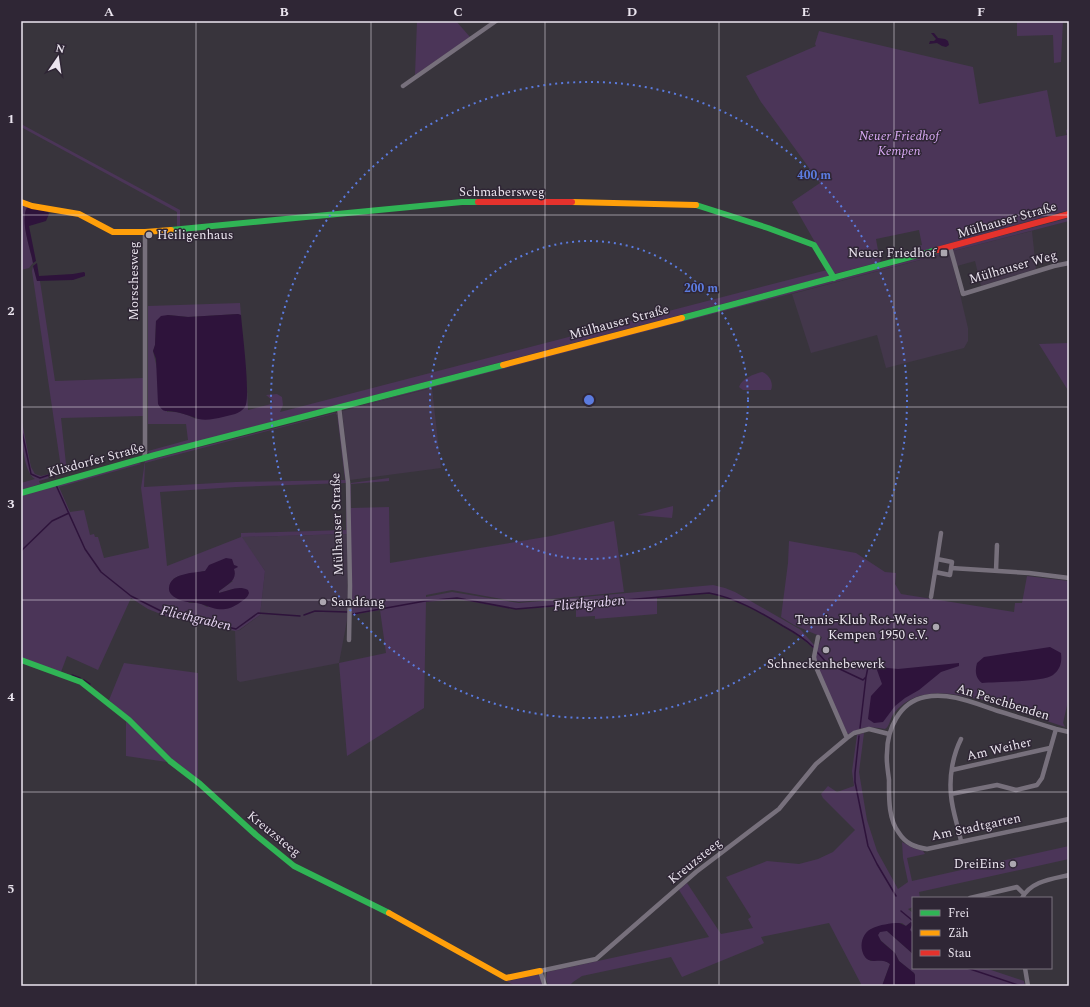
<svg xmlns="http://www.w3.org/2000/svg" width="1090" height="1007" font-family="Spectral,serif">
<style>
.built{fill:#43374b}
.green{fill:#4b3558;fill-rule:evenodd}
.water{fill:#2e133b}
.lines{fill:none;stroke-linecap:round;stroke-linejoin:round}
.stream{stroke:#2e133b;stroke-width:1.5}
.street{stroke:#77707c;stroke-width:4.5}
.fast{stroke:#30b455;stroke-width:6}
.slow{stroke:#ff9f0a;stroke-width:6}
.jam{stroke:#e5322d;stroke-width:6}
.grid{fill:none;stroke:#ebe5ef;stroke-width:1;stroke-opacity:0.55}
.ring{fill:none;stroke:#5b7bdf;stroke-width:2;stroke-dasharray:2 4}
.poi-dot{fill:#aca7b0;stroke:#2f2635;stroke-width:1.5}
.labels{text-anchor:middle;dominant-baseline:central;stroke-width:3;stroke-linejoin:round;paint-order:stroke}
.park-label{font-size:13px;font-style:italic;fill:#d8a9f3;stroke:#2f2635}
.street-label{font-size:13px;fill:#ebe5ef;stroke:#2f2635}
.poi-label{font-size:13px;fill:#ebe5ef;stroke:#2f2635;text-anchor:end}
.water-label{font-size:14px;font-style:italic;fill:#e9d7f5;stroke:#2f2635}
.centre{fill:#5b7bdf;stroke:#2f2635;stroke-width:2}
.ring-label{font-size:12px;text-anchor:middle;font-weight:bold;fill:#5b7bdf;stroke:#2f2635;stroke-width:3;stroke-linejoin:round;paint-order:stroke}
.neatline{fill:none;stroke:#ebe5ef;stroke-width:1.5}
.grid-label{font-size:13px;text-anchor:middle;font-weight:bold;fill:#ebe5ef}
</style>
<rect width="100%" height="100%" fill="#38343c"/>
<path class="built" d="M1032,231L1036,269L981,286L975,261L957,266L953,251Z
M950,252L968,328V341L964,348L886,368L877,335L811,353L792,294Z
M432,388L441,468L350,480L342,411Z
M347,534L348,615L339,663L240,682L237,680L235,631L240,630L260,615L265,571L241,537Z"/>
<path class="green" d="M417,21H456L470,37L415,75Z
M1017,21H1063L1061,62L1054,63L1053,35L1017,36Z
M819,31L973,67L979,104L1047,90L1056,137L1067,135L1066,130L1069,129V210L922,251L918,246L922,245L919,230L876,239L879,256H882L880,262L834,274L816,244L792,202L820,183L761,102L746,76L816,46L815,44Z
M21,124L180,210V228H177V212L21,127Z
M21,205L28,207C20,220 30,248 33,263L29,268L21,270Z
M1069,218V221L953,251L955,248Z
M943,252L946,253L342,411L442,383Z
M33,266L37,281H40L55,381L143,378V416L61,418L67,473L62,475L32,271Z
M827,270L829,276L150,454L148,451L188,440L186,424H148V306L240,303L241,315L238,314L188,317L168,315L156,321L155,345L153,351L167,412C177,411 186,414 196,419L246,404L247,389L248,410L271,404L273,401L266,395L277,394L282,397L283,405L280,412Z
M1069,343V392L1039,344Z
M762,372C769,374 774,383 771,390H743L739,387C742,378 754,374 762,372Z
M335,413L339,417L347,483L348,530L347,534L242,537L265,571L260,615L239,630L235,631L168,617L148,609L131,598L98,670L67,656L61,672L21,658V496L58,484L139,463L141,464L59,487L70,512L84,510L90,535L94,534L95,537H98L104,558L149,548L141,488L145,461ZM337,413L345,480L235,482L144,487L145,463ZM346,483V530L241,533V537L167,566L160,492L236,487ZM205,571L233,581L219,591V593L233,589H246L207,607L200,603H189L173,579L179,576Z
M21,417L31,467L35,474L41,476L53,473L56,476L39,481L40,484L21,490V483L35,479C22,471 21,431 21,417Z
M389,478V481L351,484V508L389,507L390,563L551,536L614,521L624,592L519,602L452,590L426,595V597L452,592L519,603L713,585L725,588L735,592L801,630L815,646L814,649C796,631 733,594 709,594C692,593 674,597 657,598V614L595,619V616L576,617V605L522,609H514L457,599L426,602L424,708L347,756L339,663L386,653L380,610L352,615L349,487L351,483Z
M673,506V510L672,518L637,515Z
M789,541L856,553L885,572L896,573L895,584L901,594L1014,612L1015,603H1022L1027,576L1069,581V702L1068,701L1063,723L1065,727L977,698L976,699C948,691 914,688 894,713C890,718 890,726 885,729C870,726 863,726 849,734L847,733L817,666L815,654L822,637L794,625L781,617L788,563Z
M124,663L198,673V779L171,758L109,700Z
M126,720L167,762L126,756Z
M864,733L859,772L867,820L877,851L898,889L908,882L903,858L902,842L913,848L923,851L925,854L907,858L912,881L1069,846V859L919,892L920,898H913V907L908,909L913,913V933L909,930L911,922L906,926L902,923L873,928L870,961C878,960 884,959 890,964L882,986H860L861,984L829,923L761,937L764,943L760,945L682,977L671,957L582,976L573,982L569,986H548L546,979L547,972L709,937L679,890L687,883L721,934L753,928L748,919L751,917L726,877L767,861L799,864L818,859L833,852L855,830L823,798L821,794L828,786L837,792L854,786L852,771L857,735Z
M883,931H887L913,954V968H985L1024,981L1025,986H915V975L914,973L899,961L895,953L878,938V935L879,932Z
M538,974L544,986H515L500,978L509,981Z"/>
<path class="water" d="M931,33H934L938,38L945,39L948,41L949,45L946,47L942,46L937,43L929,44L930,41H934L936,39Z
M28,207L48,212L49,214L46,221L29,226L36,261L33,263C30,246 21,225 26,209Z
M37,263L39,276L73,274L84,272L85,273V276L73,280L37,281L33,266Z
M238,314L241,315C242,330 251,397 245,407C240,414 231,415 223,417C214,419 202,422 193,417C187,415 182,413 176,412C166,410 164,414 158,404L156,359L153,351L155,345L156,321L161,316L168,315L188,317Z
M226,558L232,559L234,565L237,566L238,567L234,569C238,580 227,585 219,591V593C229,591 238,585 248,590L249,593C247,599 243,600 238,604C223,613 216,609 201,604C195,602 189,603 183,601C177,599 168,595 169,588C170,573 193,573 205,571L209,565Z
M1050,647L1061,653C1062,661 1061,669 1053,675C1044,682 995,682 982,683C975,678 975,670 977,663L984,657Z
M959,663V666L941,672L919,690L905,698L895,706L883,722L874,723L868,719L871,696L882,684L877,670L878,667L898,669Z
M911,922L913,923L910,930L913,933V954L887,931L880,932L878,935L881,941L895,953L899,961L914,973L915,975V986H882L890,964C881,957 871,965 865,957C858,947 862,932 873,928C879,925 891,923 898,923C901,923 903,925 906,926Z"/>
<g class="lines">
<path class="stream" d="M21,427L31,474L40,478L52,474L54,477
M56,485L85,549L101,572L131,596L163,612L236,629L258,613L300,616
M21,551L52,521L69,513
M353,614L425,601L457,598L516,609L709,593C736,598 760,612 783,626C794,632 804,638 813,647
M304,615L315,611L347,612
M817,652L827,663L863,680L866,677L860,728
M846,663L868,667L866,677
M72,675L80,678
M84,680L90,684
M859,736L855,773V782L868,846L877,864L896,896
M901,911L913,921
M967,968L1021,986"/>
<path class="street" d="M403,86L496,21
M950,247L963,294L1054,266L1069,263
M339,407L348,482L350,586L349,640
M144,459L145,453V232
M937,559L952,562L950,575L935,572Z
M937,559L941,533
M951,568L1029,573L1069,578
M996,571L997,545
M931,597L935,572
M818,637L814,657L816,667L847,738
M1069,732L1056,729C1037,723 1018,717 998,711C974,703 950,692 925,697C899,702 887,730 887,753C886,762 888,771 889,780C889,797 888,819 899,833C906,844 915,847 927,849L1069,819
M961,739C953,755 949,776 951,795C952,810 958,826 961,841
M952,770L1050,748
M951,794L997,785L1016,790L1037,785L1042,778L1056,729
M970,898L1017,887L1024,894
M1022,898C1031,881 1052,879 1069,875
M1025,968L1028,986
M545,986L540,971L596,959L696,872L779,809L816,764L847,738L854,733L869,729L889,734"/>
<path class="fast" d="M696,205L768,228L814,245L834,278
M171,230L462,202H478
M682,318L937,250
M21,493L155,455L503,365
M21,660L81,682L129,720L170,761L200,784L256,835L294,866L389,913"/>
<path class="slow" d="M21,202L32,206L79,214L113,232H145L171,230
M572,202L696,205
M503,365L682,318
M389,913L506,978L540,971"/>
<path class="jam" d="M478,202H572
M937,250L1069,214"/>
</g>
<path class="grid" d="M196,21V986M371,21V986M545,21V986M719,21V986M894,21V986M21,215H1069M21,407H1069M21,600H1069M21,792H1069"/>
<g class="ring">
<circle cx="589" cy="400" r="159"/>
<circle cx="589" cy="400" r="318"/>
</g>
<g class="poi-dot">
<circle cx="149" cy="235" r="4"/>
<rect x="940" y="249" width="8" height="8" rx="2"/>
<circle cx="323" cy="602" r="4"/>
<circle cx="936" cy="627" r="4"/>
<circle cx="826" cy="650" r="4"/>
<circle cx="1013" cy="864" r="4"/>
</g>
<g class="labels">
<g class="park-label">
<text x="899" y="136">Neuer Friedhof<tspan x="899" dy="15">Kempen</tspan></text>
</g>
<g class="street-label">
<text x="502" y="192">Schmabersweg</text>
<text transform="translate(1007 220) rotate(-16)">Mülhauser Straße</text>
<text transform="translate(1013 267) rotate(-16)">Mülhauser Weg</text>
<text transform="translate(134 281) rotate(-90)">Morschesweg</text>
<text transform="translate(619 322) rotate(-15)">Mülhauser Straße</text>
<text transform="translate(96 460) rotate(-15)">Klixdorfer Straße</text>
<text transform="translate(337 524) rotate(-92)">Mülhauser Straße</text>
<text transform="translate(1003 702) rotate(17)">An Peschbenden</text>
<text transform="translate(999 749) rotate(-13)">Am Weiher</text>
<text transform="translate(976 827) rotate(-12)">Am Stadtgarten</text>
<text transform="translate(274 834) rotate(39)">Kreuzsteeg</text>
<text transform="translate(695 861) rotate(-39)">Kreuzsteeg</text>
</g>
<g class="poi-label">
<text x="157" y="235" text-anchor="start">Heiligenhaus</text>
<text x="936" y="253">Neuer Friedhof</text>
<text x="331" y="602" text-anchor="start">Sandfang</text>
<text x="928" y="620">Tennis-Klub Rot-Weiss<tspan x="928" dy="15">Kempen 1950 e.V.</tspan></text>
<text x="826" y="664" text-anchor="middle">Schneckenhebewerk</text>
<text x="1005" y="864">DreiEins</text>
</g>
<g class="water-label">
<text transform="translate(589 603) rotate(-5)">Fliethgraben</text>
<text transform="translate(196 618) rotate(13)">Fliethgraben</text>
</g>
</g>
<circle cx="589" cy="400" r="6" class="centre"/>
<g class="ring-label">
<text x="814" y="179">400 m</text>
<text x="701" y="292">200 m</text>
</g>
<rect width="1090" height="1007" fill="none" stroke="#2f2635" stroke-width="44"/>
<rect x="912" y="897" width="140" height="72" fill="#2f2635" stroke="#7a727f"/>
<rect x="920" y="910" width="20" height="6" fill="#30b455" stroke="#7a727f"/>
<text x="948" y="917" font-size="12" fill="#ebe5ef">Frei</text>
<rect x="920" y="930" width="20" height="6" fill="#ff9f0a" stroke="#7a727f"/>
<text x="948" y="937" font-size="12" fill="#ebe5ef">Zäh</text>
<rect x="920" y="950" width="20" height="6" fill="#e5322d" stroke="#7a727f"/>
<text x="948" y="957" font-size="12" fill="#ebe5ef">Stau</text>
<g transform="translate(58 58) rotate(13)" stroke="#2f2635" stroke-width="3" paint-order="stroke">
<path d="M0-3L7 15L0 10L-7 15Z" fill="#ebe5ef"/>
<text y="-6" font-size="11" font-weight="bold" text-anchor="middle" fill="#ebe5ef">N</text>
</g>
<rect x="22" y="22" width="1046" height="963" class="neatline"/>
<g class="grid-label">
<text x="109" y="16">A</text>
<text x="284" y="16">B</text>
<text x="458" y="16">C</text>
<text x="632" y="16">D</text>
<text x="806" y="16">E</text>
<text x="981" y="16">F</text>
<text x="11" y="123">1</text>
<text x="11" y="315">2</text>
<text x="11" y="508">3</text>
<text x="11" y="701">4</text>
<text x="11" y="893">5</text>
</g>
</svg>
